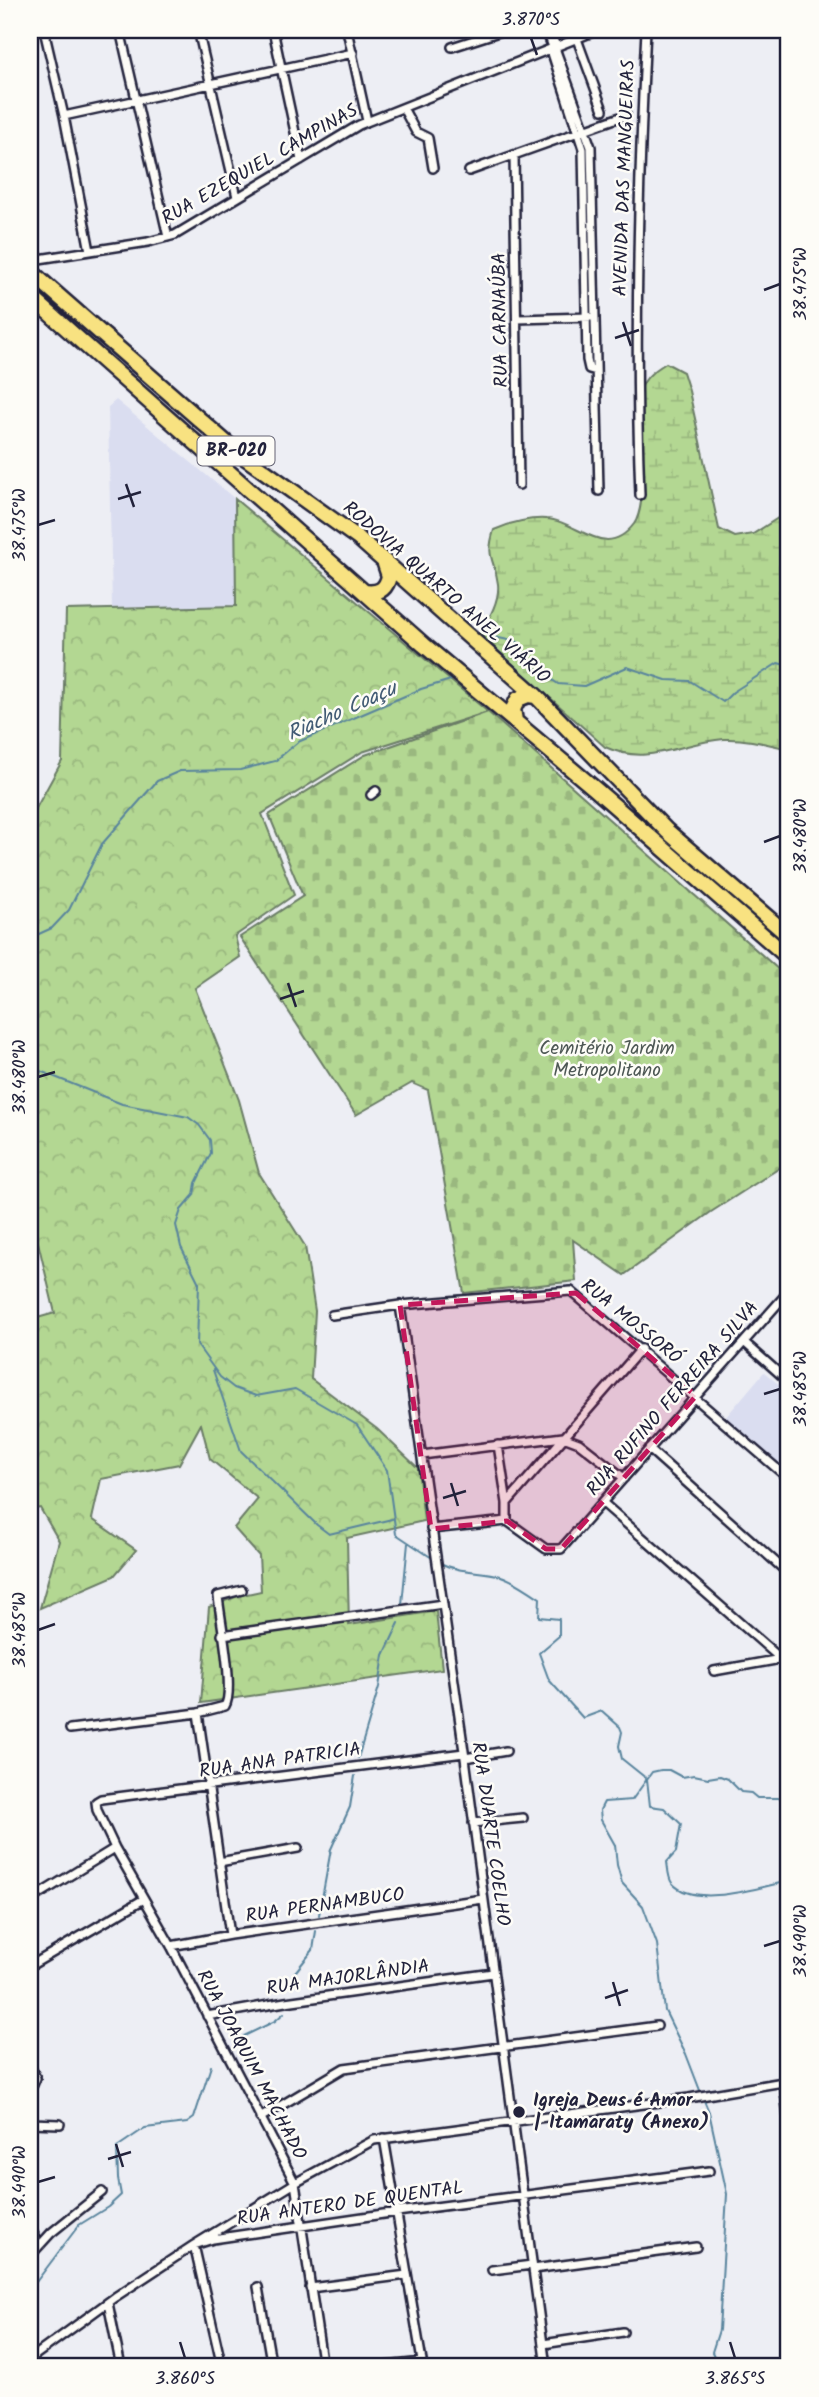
<svg xmlns="http://www.w3.org/2000/svg" width="819" height="2397" font-family="Kalam,sans-serif">
<style>
.built{fill:#daddf0}
.forest{fill:url(#forest-crowns);stroke:#6a7c66;stroke-width:2}
.wetland{fill:url(#wetland-marsh);stroke:#6a7c66;stroke-width:2}
.cemetery{fill:url(#cemetery-stones);stroke:#6a7c66;stroke-width:2}
.lines{fill:none;stroke-linecap:round;stroke-linejoin:round}
.stream{stroke:#59849d;stroke-width:2}
.street-casing{stroke:#22223b;stroke-width:12}
.secondary-casing{stroke:#22223b;stroke-width:16}
.highway-casing{stroke:#22223b;stroke-width:19}
.street{stroke:#fdfcf7;stroke-width:7}
.secondary{stroke:#fdfcf7;stroke-width:10}
.highway{stroke:#f8e281;stroke-width:14}
.marked{fill:#c2185b;fill-opacity:0.2;stroke:#c2185b;stroke-width:5;stroke-dasharray:14 9;stroke-linejoin:round}
.ticks{fill:none;stroke:#22223b;stroke-width:2.5}
.poi-dot{fill:#22223b;stroke:#fdfcf7;stroke-width:2.5}
.labels{text-anchor:middle;dominant-baseline:central;stroke-width:5;stroke-linejoin:round;paint-order:stroke}
.shield{fill:#fdfcf7;stroke:#646373;stroke-width:2}
.shield-label{font-size:18px;font-weight:bold;fill:#22223b}
.street-label{font-size:19px;fill:#22223b;stroke:#fdfcf7}
.park-label{font-size:19px;fill:#4e5855;stroke:#fdfcf7}
.poi-label{font-size:19px;font-weight:bold;fill:#22223b;stroke:#fdfcf7;text-anchor:start}
.water-label{font-size:21px;font-style:italic;fill:#425b74;stroke:#fdfcf7}
.neatline{fill:none;stroke:#22223b;stroke-width:2.5}
.ticks-label{font-size:18px;text-anchor:middle;fill:#22223b}
</style>
<defs>
<pattern id="forest-crowns" width="20" height="18" patternUnits="userSpaceOnUse" patternTransform="scale(1.75)"><rect width="20" height="18" fill="#b3d792"/><path d="M2 6a3 3 0 1 1 6 0M12 15a3 3 0 1 1 6 0" fill="none" stroke="#9ab87f"/></pattern>
<pattern id="wetland-marsh" width="20" height="14" patternUnits="userSpaceOnUse" patternTransform="scale(1.75)"><rect width="20" height="14" fill="#b3d792"/><path d="M1 5h8M5 5V1M11 12h8M15 12V8" fill="none" stroke="#9ab87f"/></pattern>
<pattern id="cemetery-stones" width="16" height="16" patternUnits="userSpaceOnUse" patternTransform="scale(1.75)"><rect width="16" height="16" fill="#b3d792"/><path d="M2 7V4a2 2 0 0 1 4 0v3zM10 15v-3a2 2 0 0 1 4 0v3z" fill="#9ab87f"/></pattern>
</defs>
<rect width="100%" height="100%" fill="#edeef4"/>
<filter id="ink" filterUnits="userSpaceOnUse"><feTurbulence type="fractalNoise" baseFrequency=".0143" numOctaves="2"/><feDisplacementMap in="SourceGraphic" scale="14" xChannelSelector="R" yChannelSelector="G"/><feConvolveMatrix kernelMatrix="1 2 1 2 8 2 1 2 1" color-interpolation-filters="sRGB"/></filter>
<g filter="url(#ink)">
<path class="built" d="M116,400L235,499L236,606L112,608L108,407Z
M764,1372L789,1393V1474L725,1418Z"/>
<path class="forest" d="M235,499L488,712L362,752L262,814L294,895L235,936L240,957L195,988L239,1100L259,1173L305,1246L315,1311L311,1379L377,1429L418,1468L424,1521L347,1538L349,1625L436,1611L442,1669L201,1703L209,1607L238,1596L261,1591L259,1556L234,1528L258,1499L210,1459L201,1424L179,1464L101,1479L92,1519L136,1550L114,1576L40,1608L59,1541L40,1508L30,1510V1435L33,1434L30,1320L55,1313L30,1209V819L62,761L66,610L236,606Z"/>
<path class="wetland" d="M666,363L683,372L689,391L719,529L735,537L753,534L784,514L789,504V749C767,744 746,738 724,739C681,742 649,767 605,747L479,634C488,621 500,601 498,584C495,559 485,559 494,530C510,523 528,518 546,519C577,520 605,562 634,524C640,516 641,503 642,493C645,461 634,419 641,390C644,377 655,370 666,363Z"/>
<path class="cemetery" d="M488,712L789,979V1162L711,1212L624,1275L573,1240L576,1281L464,1293L428,1090L412,1083L356,1115L240,937L303,896L269,815L365,755Z"/>
<g class="lines">
<path class="stream" d="M489,636L518,642L530,664L558,684L584,686L627,667L666,680L690,681L723,702L733,692L778,663L789,666
M30,938L52,928L69,910L102,844L157,781L180,771L240,770L275,761L298,742L421,689L454,679
M30,1072L40,1071L122,1104L188,1117L199,1125L210,1140L211,1153L196,1183L194,1195L181,1210L176,1225L181,1247L199,1283L197,1345L220,1377L234,1388L256,1396L295,1389L357,1425L387,1470L396,1534L432,1558
M213,1370L241,1451L317,1525L329,1534L392,1519
M440,1563C459,1573 480,1570 501,1576C516,1581 527,1590 540,1598L539,1617L559,1619V1636L539,1653L549,1680L583,1718L602,1711L620,1727L622,1732L619,1746L622,1759L647,1779L650,1806L664,1808L681,1824L676,1852L667,1862C668,1868 668,1878 672,1883C695,1909 760,1887 789,1881
M402,1604L408,1543
M358,1758L379,1687L384,1655L399,1623
M319,1915L331,1849L350,1807L355,1776
M292,1976L313,1950L316,1931
M242,2037L275,2021L284,2013
M701,2093L686,2054L665,2011L657,1944L643,1906L622,1883L617,1865L615,1845L601,1820L600,1810L604,1802L632,1800L652,1772L661,1770H669L682,1777L694,1775L708,1778L720,1776L728,1779L741,1792L751,1793L757,1798H780L789,1789
M703,2098L709,2112L727,2194L719,2330L712,2352L719,2367
M30,2290L79,2225L108,2207L121,2195L118,2179L117,2147L145,2128L187,2123L194,2118L211,2066"/>
<defs>
<path id="street" d="M44,30L64,116L90,251
M120,30L168,237
M198,30L237,197
M273,30L301,160
M347,30L367,121
M577,39L603,110
M452,47L505,30
M555,48L591,147L599,491
M551,50L583,149L587,360L589,369L596,371
M403,108L416,132L428,138L433,168
M64,116L353,53
M514,155L519,485
M469,171L626,115
M39,259L148,242L175,235L359,125L598,30
M517,319L590,317
M640,495C634,339 638,186 646,30
M371,795L376,791
M30,1275L33,1295L30,1300
M400,1305L465,1758L546,2367
M332,1315L400,1305L571,1291L789,1479
M744,1342L789,1382
M498,1445L507,1503V1521
M649,1449L789,1574
M422,1455L563,1437L579,1443L624,1478
M507,1503L641,1349
M603,1503L781,1659
M431,1529L507,1521L546,1549H561L789,1291
M222,1635L443,1604
M714,1671L781,1659L789,1653
M198,1713L230,1935
M70,1729L198,1713L225,1706C235,1691 220,1618 218,1596L242,1590
M465,1758L506,1751
M473,1823L523,1818
M219,1862L298,1848
M30,1900L115,1848
M171,1946L230,1935L483,1899
M30,1966L144,1899
M207,2016L285,2002L493,1973
M30,2066L36,2078L33,2085H30
M784,2082L789,2126
M260,2118L344,2068L657,2026
M30,2123L60,2124
M384,2138L423,2367
M30,2227L39,2245
M30,2256L51,2233L102,2192
M533,2269L696,2247
M492,2270L532,2265
M361,2281L407,2275
M258,2287L272,2367
M310,2288L357,2282
M108,2303L121,2367
M543,2344L623,2332
M30,2359L115,2297L194,2245L213,2239L397,2212L709,2171
M222,2367L194,2245L295,2183L374,2140L689,2098L789,2081
M323,2367L295,2183L171,1946L115,1848L97,1810L96,1802L101,1799L464,1753
M376,2367L422,2362"/>
<path id="secondary" d="M548,30L555,48"/>
<path id="highway" d="M30,271L232,448L358,538L536,696L667,831L789,936
M30,296L424,645L594,788L789,958
M364,592C378,594 386,590 389,576L385,564
M515,721L513,709L518,699L528,695L536,696"/>
</defs>
<use href="#street" class="street-casing"/>
<use href="#secondary" class="secondary-casing"/>
<use href="#highway" class="highway-casing"/>
<use href="#street" class="street"/>
<use href="#secondary" class="secondary"/>
<use href="#highway" class="highway"/>
</g>
</g>
<path class="marked" d="M576,1293L696,1396L561,1549H546L507,1521L431,1529L400,1305Z"/>
<path class="ticks" d="M531,38L537,55M764,290L780,284M623,322L631,346M615,338L639,330M126,484L134,507M118,499L141,492M38,525L55,520M764,842L780,836M288,983L296,1007M280,999L304,991M38,1077L55,1072M764,1394L780,1389M451,1483L458,1506M443,1498L466,1491M38,1630L55,1624M764,1946L780,1941M613,1982L620,2006M605,1998L628,1990M116,2144L123,2167M108,2159L131,2152M38,2182L55,2177M180,2342L185,2358M730,2342L735,2358"/>
<circle class="poi-dot" cx="519" cy="2112" r="7"/>
<g class="labels">
<rect class="shield" x="197.5" y="436.5" width="77" height="29" rx="5"/>
<g class="shield-label">
<text x="236" y="451">BR-020</text>
</g>
<g class="street-label">
<text transform="translate(260 165) rotate(-30)">RUA EZEQUIEL CAMPINAS</text>
<text transform="translate(625 178) rotate(-88)">AVENIDA DAS MANGUEIRAS</text>
<text transform="translate(501 320) rotate(-91)">RUA CARNAÚBA</text>
<text transform="translate(446 593) rotate(41)">RODOVIA QUARTO ANEL VIÁRIO</text>
<text transform="translate(631 1322) rotate(39)">RUA MOSSORÓ</text>
<text transform="translate(673 1399) rotate(-49)">RUA RUFINO FERREIRA SILVA</text>
<text transform="translate(280 1761) rotate(-8)">RUA ANA PATRICIA</text>
<text transform="translate(490 1834) rotate(82)">RUA DUARTE COELHO</text>
<text transform="translate(325 1906) rotate(-8)">RUA PERNAMBUCO</text>
<text transform="translate(348 1978) rotate(-8)">RUA MAJORLÂNDIA</text>
<text transform="translate(251 2065) rotate(62)">RUA JOAQUIM MACHADO</text>
<text transform="translate(350 2204) rotate(-8)">RUA ANTERO DE QUENTAL</text>
</g>
<g class="park-label">
<text x="607" y="1049">Cemitério Jardim<tspan x="607" dy="22">Metropolitano</tspan></text>
</g>
<g class="poi-label">
<text x="533" y="2101">Igreja Deus é Amor<tspan x="533" dy="22">| Itamaraty (Anexo)</tspan></text>
</g>
<g class="water-label">
<text transform="translate(342 712) rotate(-24)">Riacho Coaçu</text>
</g>
</g>
<rect width="819" height="2397" fill="none" stroke="#fdfcf7" stroke-width="77"/>
<rect x="38" y="38" width="742" height="2320" class="neatline"/>
<g class="ticks-label">
<text x="531" y="25">3.870°S</text>
<text transform="translate(800 284) rotate(-90)" y="6">38.475°W</text>
<text transform="translate(19 525) rotate(-90)" y="6">38.475°W</text>
<text transform="translate(800 836) rotate(-90)" y="6">38.480°W</text>
<text transform="translate(19 1077) rotate(-90)" y="6">38.480°W</text>
<text transform="translate(800 1389) rotate(-90)" y="6">38.485°W</text>
<text transform="translate(19 1630) rotate(-90)" y="6">38.485°W</text>
<text transform="translate(800 1941) rotate(-90)" y="6">38.490°W</text>
<text transform="translate(19 2182) rotate(-90)" y="6">38.490°W</text>
<text x="185" y="2384">3.860°S</text>
<text x="735" y="2384">3.865°S</text>
</g>
</svg>
